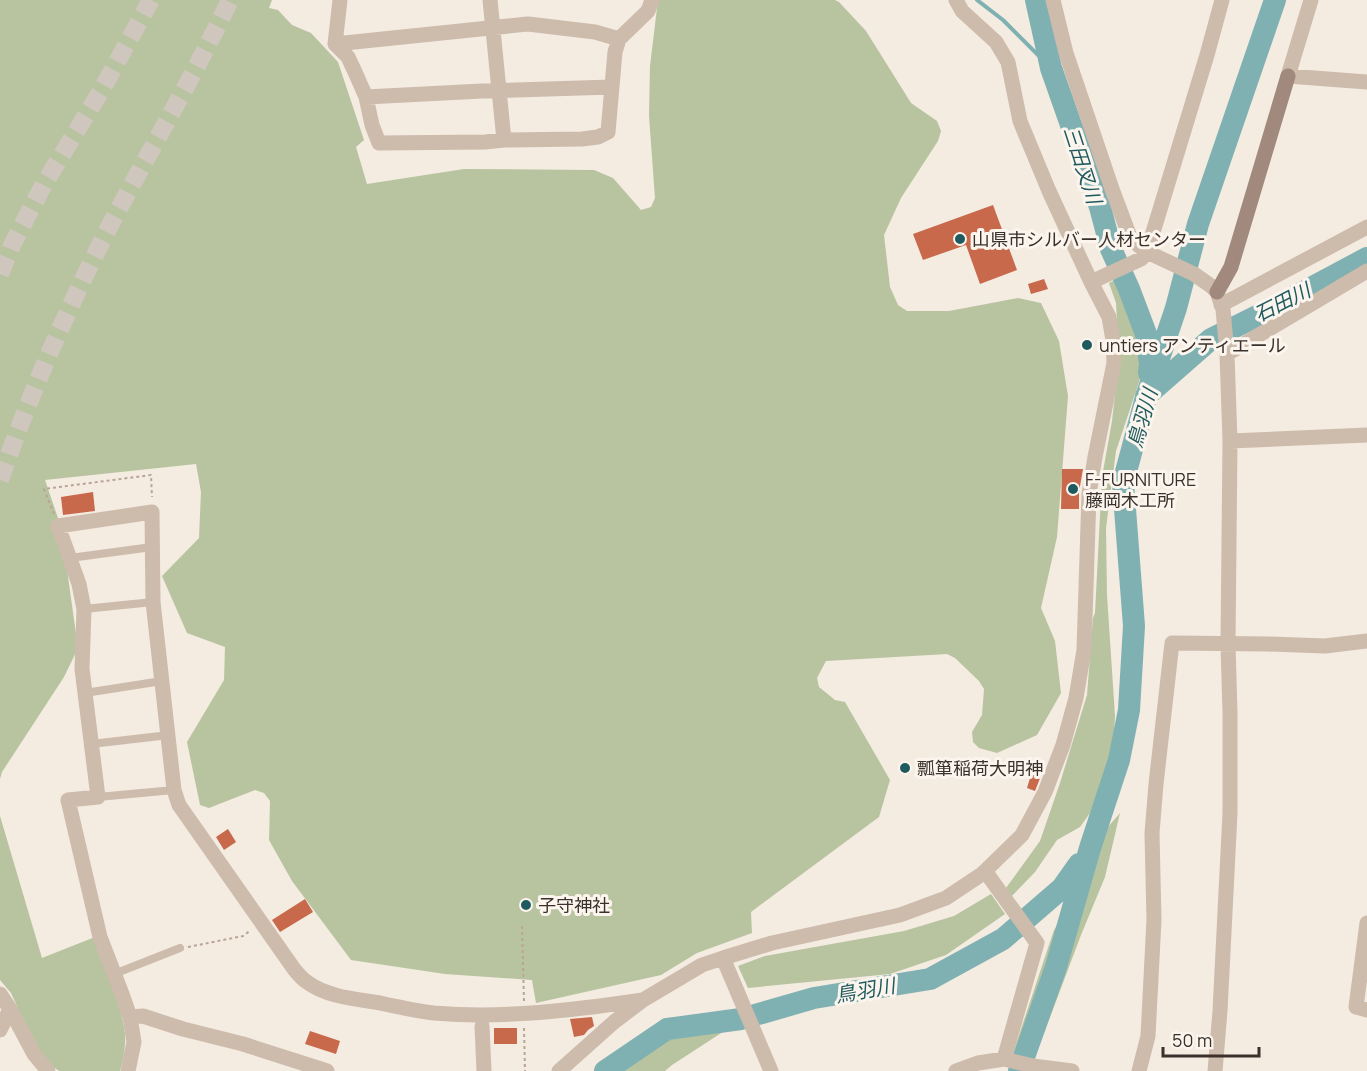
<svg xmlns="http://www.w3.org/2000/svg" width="1367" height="1071" font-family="Manrope,'Noto Sans JP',sans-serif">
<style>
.green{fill:#b8c4a0}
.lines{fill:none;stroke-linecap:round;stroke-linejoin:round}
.stream{stroke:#7fb0b2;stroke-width:4}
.river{stroke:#7fb0b2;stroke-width:22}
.building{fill:#c8694b}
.highway-tunnel{stroke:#cfc6bd;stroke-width:18;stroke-dasharray:18 9;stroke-linecap:butt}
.path{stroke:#b9a596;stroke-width:2;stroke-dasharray:3 3;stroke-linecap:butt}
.lane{stroke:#cdbbac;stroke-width:8}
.street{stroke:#cdbbac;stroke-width:15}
.secondary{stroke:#a18a7d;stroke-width:15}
.poi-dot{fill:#1f5a5e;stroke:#fbf5ee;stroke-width:2}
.labels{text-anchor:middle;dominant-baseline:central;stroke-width:6;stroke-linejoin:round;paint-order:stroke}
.poi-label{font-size:18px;fill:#3b302b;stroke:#fbf5ee;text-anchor:start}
.water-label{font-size:20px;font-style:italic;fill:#1f5a5e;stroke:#fbf5ee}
</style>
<rect width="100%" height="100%" fill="#f4ebe1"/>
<path class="green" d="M0,0H272L269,8L278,10L292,25L311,33L338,62L364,140L356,147L367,184L464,169L594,170L613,178L641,210L651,207L655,198L649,116L650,66L658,0H835L839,2L866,31L911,103L937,121L941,131L938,141L901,198L884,235L890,287L898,305L907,311H949L1018,298L1041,303L1059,341L1068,396L1057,537L1041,608L1055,641L1061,693L1037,735L997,753L979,748L973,742L972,732L982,715L984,689L979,681L955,658L947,654L826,661L817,678L819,687L835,700L845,702L890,780L879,817L751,912L752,933L697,953L661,975L536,1003L532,980L445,974L351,960L292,881L269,840L270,801L264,793L255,790L209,808L200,805L187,742L224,680L225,647L187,633L162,576L199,538L201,492L196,464L45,480L61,527L78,648L64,677L2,772L0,779Z
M1117,279L1133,313L1143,353L1141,376L1116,451L1106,528L1107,595L1115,716L1113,752L1090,813L1080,827L1057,840L1035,872L1011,897L1006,888L1040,841L1060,783L1087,695L1093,618L1095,613L1102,477L1112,421L1119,359L1116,303L1109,283Z
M1120,813L1105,877L1081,935L1035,1057L1013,1053L1054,930L1093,873L1107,828Z
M0,816L42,958L95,937C106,968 121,1001 125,1034C126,1046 123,1060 120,1071H59L49,1064L20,1024L17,1006L11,993L0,980Z
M991,894L1005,914L946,955L890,974L748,988L738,966L765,956L904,931L954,916Z
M732,1026L672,1065L665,1071H622C640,1055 676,1031 699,1027C709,1025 721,1026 732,1026Z"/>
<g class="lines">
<path class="stream" d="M977,0L1003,20L1051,68"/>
<path class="river" d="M1036,0L1051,68L1100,207L1111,249L1129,289L1146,334L1150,364L1149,373
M1146,396L1211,339L1279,305L1367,258
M605,1071L667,1029L741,1019L814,998L930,979L1003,939L1062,888L1079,864
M1019,1071L1056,967L1090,848L1119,760L1129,710L1134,626L1123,483L1146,397L1176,308L1198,224L1275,0"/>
</g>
<path class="building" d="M993,205L1017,270L980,284L966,245L923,260L913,234Z
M1044,279L1048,289L1031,294L1028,284Z
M1062,469H1083L1079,492V509H1061Z
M93,492L95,511L63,515L61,497Z
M1034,765L1044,768L1035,791L1027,788Z
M228,829L236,842L224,850L216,837Z
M305,899L313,912L280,932L272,920Z
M592,1017L594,1026L588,1030L584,1035L574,1037L570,1019Z
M494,1028H517V1044H494Z
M310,1031L340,1041L336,1054L305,1044Z"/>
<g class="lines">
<path class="highway-tunnel" d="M0,274L13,243L44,184L101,91L151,0
M0,480C30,394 65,314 106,233C147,155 192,80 230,0"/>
<path class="path" d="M54,514L44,489L151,475L152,497
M522,926L524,1001
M188,947L243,936L251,930
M524,1028L525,1071"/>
<path class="lane" d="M70,558L152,547
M84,609L153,602
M85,693L162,681
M91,744L169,735
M98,797L174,790
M114,974L180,948"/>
<path class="street" d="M490,0L504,140
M1053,0L1066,53L1112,189L1130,237L1138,245L1147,252L1194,274L1211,286L1217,292L1223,309L1227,354L1230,441L1228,644L1230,713V813L1220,1011L1215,1071
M1311,0L1288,76L1367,82
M335,44L348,57L355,72L366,97L372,125L379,143L485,142L504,140L582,139L598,137L608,132L615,52L619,39L648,11L652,0
M335,44L528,24L595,32L619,39
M335,44L340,0
M366,97L482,91L612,87
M1091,282L1141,259L1147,252L1207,55L1222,0
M1221,305L1367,227
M1227,354L1367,271
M1230,441L1367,435
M985,871L1037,943L1004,1059
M1367,923L1356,1007L1367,1010
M723,958L771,1071
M0,994L10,1009L34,1054L48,1071
M130,1017L143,1016L183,1029L243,1044L327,1071
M482,1026L484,1071
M0,1030L10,1009
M128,1071L134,1042L130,1017L122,994L100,937L68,800L98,797L82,669L84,609L79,584L58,526L152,512L153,602L174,790L179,805L294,969C298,974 302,979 307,982C327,997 356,999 380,1003C398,1007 416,1011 434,1013C504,1019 574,1010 643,1000
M559,1071L614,1022L643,1000L702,965L723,958L772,943L900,915L946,898L982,874L1022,835L1045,792L1063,745L1076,698L1084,650L1089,494L1095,457L1114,363L1113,340L1109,317L1091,282L1049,191L1020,121L1008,62L996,42L962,11L956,0
M956,1071L978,1063L1004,1059L1033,1066L1072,1071
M1139,1071L1148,1036L1154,920L1152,833L1156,784L1172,643L1267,644L1325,646L1367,641"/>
<path class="secondary" d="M1217,292L1231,267L1288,76"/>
</g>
<g class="poi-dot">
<circle cx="960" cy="239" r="6"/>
<circle cx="1087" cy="345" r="6"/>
<circle cx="1073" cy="489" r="6"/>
<circle cx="905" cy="768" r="6"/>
<circle cx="526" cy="905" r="6"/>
</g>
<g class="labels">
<g class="poi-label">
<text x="972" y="239">山県市シルバー人材センター</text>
<text x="1099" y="345">untiers アンティエール</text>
<text x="1085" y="479">F-FURNITURE<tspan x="1085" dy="21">藤岡木工所</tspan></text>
<text x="917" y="768">瓢箪稲荷大明神</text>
<text x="538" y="905">子守神社</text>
</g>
<g class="water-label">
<text transform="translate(1083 165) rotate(72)">三田叉川</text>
<text transform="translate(1282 302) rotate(-27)">石田川</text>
<text transform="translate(1142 418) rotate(-74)">鳥羽川</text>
<text transform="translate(865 990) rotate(-10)">鳥羽川</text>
</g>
</g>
<path d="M1163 1047v9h96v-9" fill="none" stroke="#3b302b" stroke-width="3"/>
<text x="1172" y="1047" font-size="18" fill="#3b302b" stroke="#fbf5ee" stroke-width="4.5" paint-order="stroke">50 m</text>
</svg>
